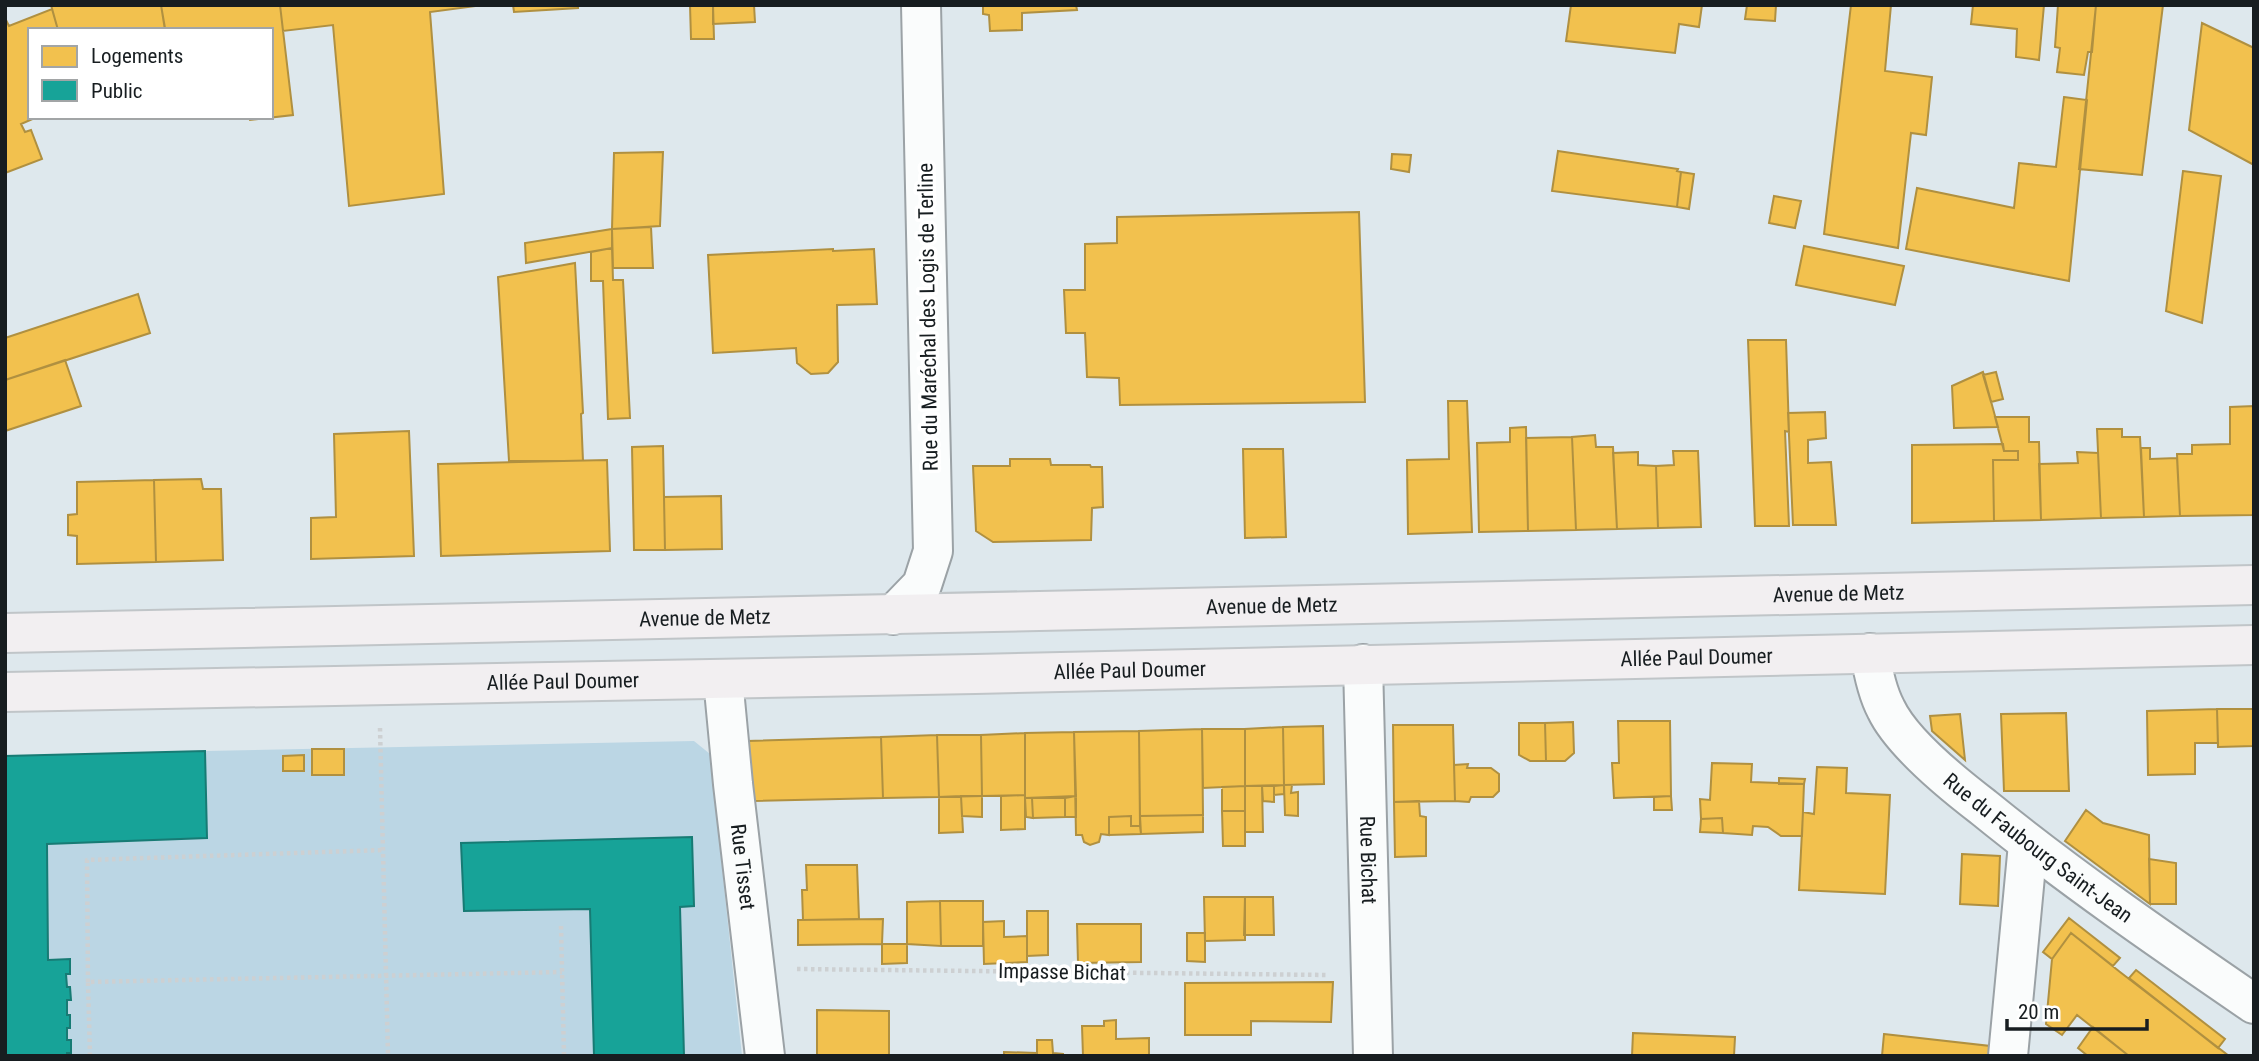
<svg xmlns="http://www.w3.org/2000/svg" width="2259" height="1061" font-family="'Roboto Condensed',sans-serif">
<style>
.green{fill:#bbd6e4}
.homes{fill:#f2c14e;stroke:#b09040;stroke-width:2}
.public{fill:#17a398;stroke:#177b74;stroke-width:2}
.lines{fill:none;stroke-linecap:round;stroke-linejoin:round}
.minor-casing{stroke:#9ba2a6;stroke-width:42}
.primary-casing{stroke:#c0c5c8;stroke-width:42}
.path{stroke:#cdd0d2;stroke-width:4.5;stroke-dasharray:3.5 3.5;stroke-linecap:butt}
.minor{stroke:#fafcfc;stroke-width:38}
.primary{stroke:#f2eff1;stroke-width:38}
.labels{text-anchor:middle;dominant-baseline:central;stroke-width:7;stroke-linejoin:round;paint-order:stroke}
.street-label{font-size:21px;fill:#171d20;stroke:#fff}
</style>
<rect width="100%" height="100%" fill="#dee8ed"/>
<path class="green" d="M694,741L710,754L742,1056H684L680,907L694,906L691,837L461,843L464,911L590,909L594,1056H67V1053H71V1040H67V1028H70V1015H67V1000H71L70,987H67L66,974H70V960H48L47,844L207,838L205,751Z"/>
<path class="homes" d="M51,5H161L165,28L159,30H58Z
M161,5H280L293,115L250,120L249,117H271V30H165Z
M280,5H483L430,12L444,194L349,206L333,25L283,31Z
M513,5H578V8L514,12Z
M690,5H713L714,39H691Z
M713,5H754L755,22L713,24Z
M983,5H1076L1077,10L1022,13V30L990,31L989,15L983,14Z
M1571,5H1702L1699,27L1679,24L1675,53L1566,41Z
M1747,5H1776L1775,21L1745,19Z
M1851,5H1891L1885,71L1932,77L1926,135L1911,133L1898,248L1824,234Z
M1973,5H2044L2039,60L2016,57L2017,29L1971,24Z
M2058,5H2096L2092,52H2088L2084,75L2057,72L2060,48L2055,47Z
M2096,5H2163L2142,175L2079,169Z
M52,9L58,30H30V117H37L21,124L25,132L31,130L42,159L5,173V18L9,26Z
M2202,23L2254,48V165L2189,130Z
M2064,97L2087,100L2069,281L1906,249L1917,188L2014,208L2019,163L2056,167Z
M1558,151L1678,169L1677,171L1681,172L1677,207L1552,191Z
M663,152L660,226L612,229L614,153Z
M1392,154L1411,155L1409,172L1391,169Z
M2183,171L2221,176L2202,323L2166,311Z
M1681,172L1694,174L1689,209L1677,207Z
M1774,196L1801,201L1795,228L1769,223Z
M1359,212L1365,402L1120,405L1119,378L1087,377L1085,333H1066L1064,290H1085V244L1117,243V217Z
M651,227L653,268H613L612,229Z
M612,229V248L526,263L525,243Z
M1804,246L1904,266L1895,305L1796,285Z
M612,248L613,280H623L630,418L608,419L603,281H591V252Z
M833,249V251L874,249L877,304L837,305L838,362L828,373L811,374L797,363L796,348L713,353L708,255Z
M575,263L583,413L581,414L583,461H509L498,277Z
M138,294L150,333L5,380V338Z
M1748,340H1786L1789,432L1785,431L1789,526H1755Z
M65,360L81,406L5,431V380Z
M1983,372L1998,427L1954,428L1952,386Z
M1996,372L2003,399L1991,402L1983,375Z
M1448,401H1467L1472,532L1408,534L1407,460L1449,459Z
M2254,406V515L2180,516L2177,454H2192V445L2230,444V407Z
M1825,412L1826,438L1808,440V463L1831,462L1836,525H1793L1788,413Z
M1995,417H2029V442H2039L2041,520L1994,521L1993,460H2018V451H2004Z
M1526,427L1528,531L1479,532L1477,443L1510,442V428Z
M2097,429H2122V437H2140L2144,517L2101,518Z
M409,431L414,556L311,559V518L336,517L334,434Z
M1595,435L1596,447H1613L1617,529L1576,530L1572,437Z
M1572,437L1576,530L1528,531L1526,438Z
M2003,444L2004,451H2018V460H1993L1994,521L1912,523V445Z
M663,446L665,550H634L632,447Z
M2141,448H2150V459L2177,458L2180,516L2144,517Z
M1243,449H1283L1286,537L1245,538Z
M1673,451H1698L1701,527L1658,528L1656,466L1674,465Z
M1638,452V465L1656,466L1658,528L1617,529L1613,453Z
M2077,452L2098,453L2101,518L2041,520L2039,464L2078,463Z
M1010,459H1050L1051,465H1090L1091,467H1102L1103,507L1092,508L1091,540L993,542L976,531L973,466H1010Z
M607,460L610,551L441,556L438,464Z
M201,479L203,489H221L223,560L156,562L154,480Z
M154,480L156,562L77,564V536L68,535V515L77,514V482Z
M721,496L722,549L665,550L664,497Z
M2217,709H2254V746L2218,747Z
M2217,709L2218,743H2195V774L2148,775L2147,711Z
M2066,713L2069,791H2004L2001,714Z
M1960,714L1965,760L1932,731L1930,716Z
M1618,721H1670L1671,796L1614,798L1612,763H1619Z
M1573,722L1574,753L1565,761H1546L1545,723Z
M1519,723H1545L1546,761H1530L1519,755Z
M1393,725H1453L1455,801L1394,802Z
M1323,726L1324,784L1284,785L1283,727Z
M1283,727L1284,785L1245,786V729Z
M1202,729L1203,815L1140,816L1139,731Z
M1202,729H1245V786L1203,788Z
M1139,731L1140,826H1131V816L1109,817V835L1101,834L1099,842L1090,845L1084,842L1082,835H1076L1074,732Z
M1074,732L1076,796L1025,798V733Z
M1025,733V795L982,796L981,735Z
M937,735L939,797L883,798L881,737Z
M937,735H981L982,796L939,797Z
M881,737L883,798L753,801L748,741Z
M312,749H344V775H312Z
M304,755V771H283V756Z
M1712,763L1752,764L1751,782L1804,784L1802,836H1781L1768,827L1753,826L1752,835L1723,833L1722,818L1701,819L1700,799L1710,800Z
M1468,764L1467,768H1491L1499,774V791L1493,797H1471L1469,802L1455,801L1454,765Z
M1817,767L1847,768L1846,793L1890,795L1885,894L1799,890L1803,812L1814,814Z
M1779,778L1805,779L1804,784H1779Z
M1284,785V794L1274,795V786Z
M1284,785H1292L1291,793L1298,792V816L1285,815Z
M1245,786V811H1222V787Z
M1245,786H1262L1263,832H1245Z
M1262,786H1274V802L1263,801Z
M1025,795V829L1001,830V796Z
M961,796H982V817L962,816Z
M961,796L963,832L939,833V797Z
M1076,796V817H1065V798Z
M1671,796L1672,810H1654V797Z
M1025,798H1032L1033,818L1026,817Z
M1032,798H1065V817L1033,818Z
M1419,801L1420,816L1426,817V856L1395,857L1394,802Z
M2086,810L2103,823L2149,835L2150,904L2065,841Z
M1222,811H1245V846H1223Z
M1203,815V832L1141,834L1140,816Z
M1131,816V826H1140L1141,834L1109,835V817Z
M1722,818L1723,833L1700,832L1701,819Z
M1962,854L2000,856L1998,906L1960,904Z
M2149,859L2176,863V904H2150Z
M806,865H857L859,919L803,920L802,890H807Z
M1204,897H1245V940L1205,941Z
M1245,897H1273L1274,935H1244Z
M940,901L941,946L907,944V902Z
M940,901H983V946H941Z
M1027,911H1048V955L1027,956Z
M2069,918L2120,958L2113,966L2071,933L2052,959L2043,952Z
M883,919L882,944L798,945V920Z
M1004,921V937L1027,936V962L984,964L983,922Z
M1077,924H1141V962L1078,963Z
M1187,933H1205V962L1187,961Z
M2071,933L2120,972L2229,1056H2129L2077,1015L2062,1035L2046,1024L2052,959Z
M882,944H907V963L882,964Z
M2136,970L2225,1039L2218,1048L2129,978Z
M1333,982L1331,1022L1251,1021V1035H1185V983Z
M817,1010L889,1011V1056H817Z
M1116,1020V1039L1149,1038V1056H1083L1082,1026H1104V1021Z
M2093,1027L2129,1056H2088L2078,1048Z
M1633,1033L1735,1037L1734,1056H1632Z
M1884,1034L1990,1046L1989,1056H1882Z
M1037,1040H1052L1053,1053L1063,1054V1056H1004V1052L1037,1053Z"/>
<path class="public" d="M205,751L207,838L47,844L48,960L70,959V974H66L67,987H70L71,1000H67V1015H70V1028H67V1040H71V1053H67V1056H5V756Z
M692,837L694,906L680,907L684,1056H594L590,909L464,911L461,843Z"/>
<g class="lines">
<defs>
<g id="minor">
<path d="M893,615L922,585L933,551L921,5"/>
<path id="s1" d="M1870,653C1873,672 1877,692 1886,709C1902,743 1953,784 1983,807C2069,877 2162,941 2254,1004"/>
<path id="s2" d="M1363,664L1373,1056"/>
<path id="s3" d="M723,679L733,784L765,1056"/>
<path d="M2008,1056L2028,844"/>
</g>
<g id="primary">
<path id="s4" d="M5,633L2254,585"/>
<path id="s5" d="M5,692L975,674L2254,645"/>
</g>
</defs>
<use href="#minor" class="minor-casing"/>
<use href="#primary" class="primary-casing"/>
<path class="path" d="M380,728L388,1056
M561,926L564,1056
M797,969L1327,975
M88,982L87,860L384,850
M90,1056L88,982L562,972"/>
<use href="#minor" class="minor"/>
<use href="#primary" class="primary"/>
</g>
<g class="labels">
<g class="street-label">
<text transform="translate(928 317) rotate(-91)">Rue du Maréchal des Logis de Terline</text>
<text stroke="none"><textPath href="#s4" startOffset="1834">Avenue de Metz</textPath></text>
<text stroke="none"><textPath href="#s4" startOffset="1267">Avenue de Metz</textPath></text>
<text stroke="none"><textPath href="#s4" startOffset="700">Avenue de Metz</textPath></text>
<text stroke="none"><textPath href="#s5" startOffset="1692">Allée Paul Doumer</textPath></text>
<text stroke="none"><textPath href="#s5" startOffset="1125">Allée Paul Doumer</textPath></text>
<text stroke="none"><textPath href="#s5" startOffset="558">Allée Paul Doumer</textPath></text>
<text stroke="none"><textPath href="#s1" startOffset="266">Rue du Faubourg Saint-Jean</textPath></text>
<text stroke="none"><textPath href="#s2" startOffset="196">Rue Bichat</textPath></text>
<text stroke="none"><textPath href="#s3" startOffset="189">Rue Tisset</textPath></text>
<text transform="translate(1062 972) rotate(1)">Impasse Bichat</text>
</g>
</g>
<rect width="2259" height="1061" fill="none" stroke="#171d20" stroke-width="14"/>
<rect x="28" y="28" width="245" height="91" fill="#ffffff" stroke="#a2a5a6" stroke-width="2"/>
<rect x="42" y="46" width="35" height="21" fill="#f2c14e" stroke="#a2a5a6" stroke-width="2"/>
<text x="91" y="63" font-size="21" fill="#171d20">Logements</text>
<rect x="42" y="80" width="35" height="21" fill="#17a398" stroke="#a2a5a6" stroke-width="2"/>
<text x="91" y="98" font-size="21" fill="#171d20">Public</text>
<path d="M2007 1019v10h140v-10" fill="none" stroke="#171d20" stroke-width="3.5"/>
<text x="2018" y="1019" font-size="21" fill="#171d20" stroke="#ffffff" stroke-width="5" paint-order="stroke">20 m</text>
</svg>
